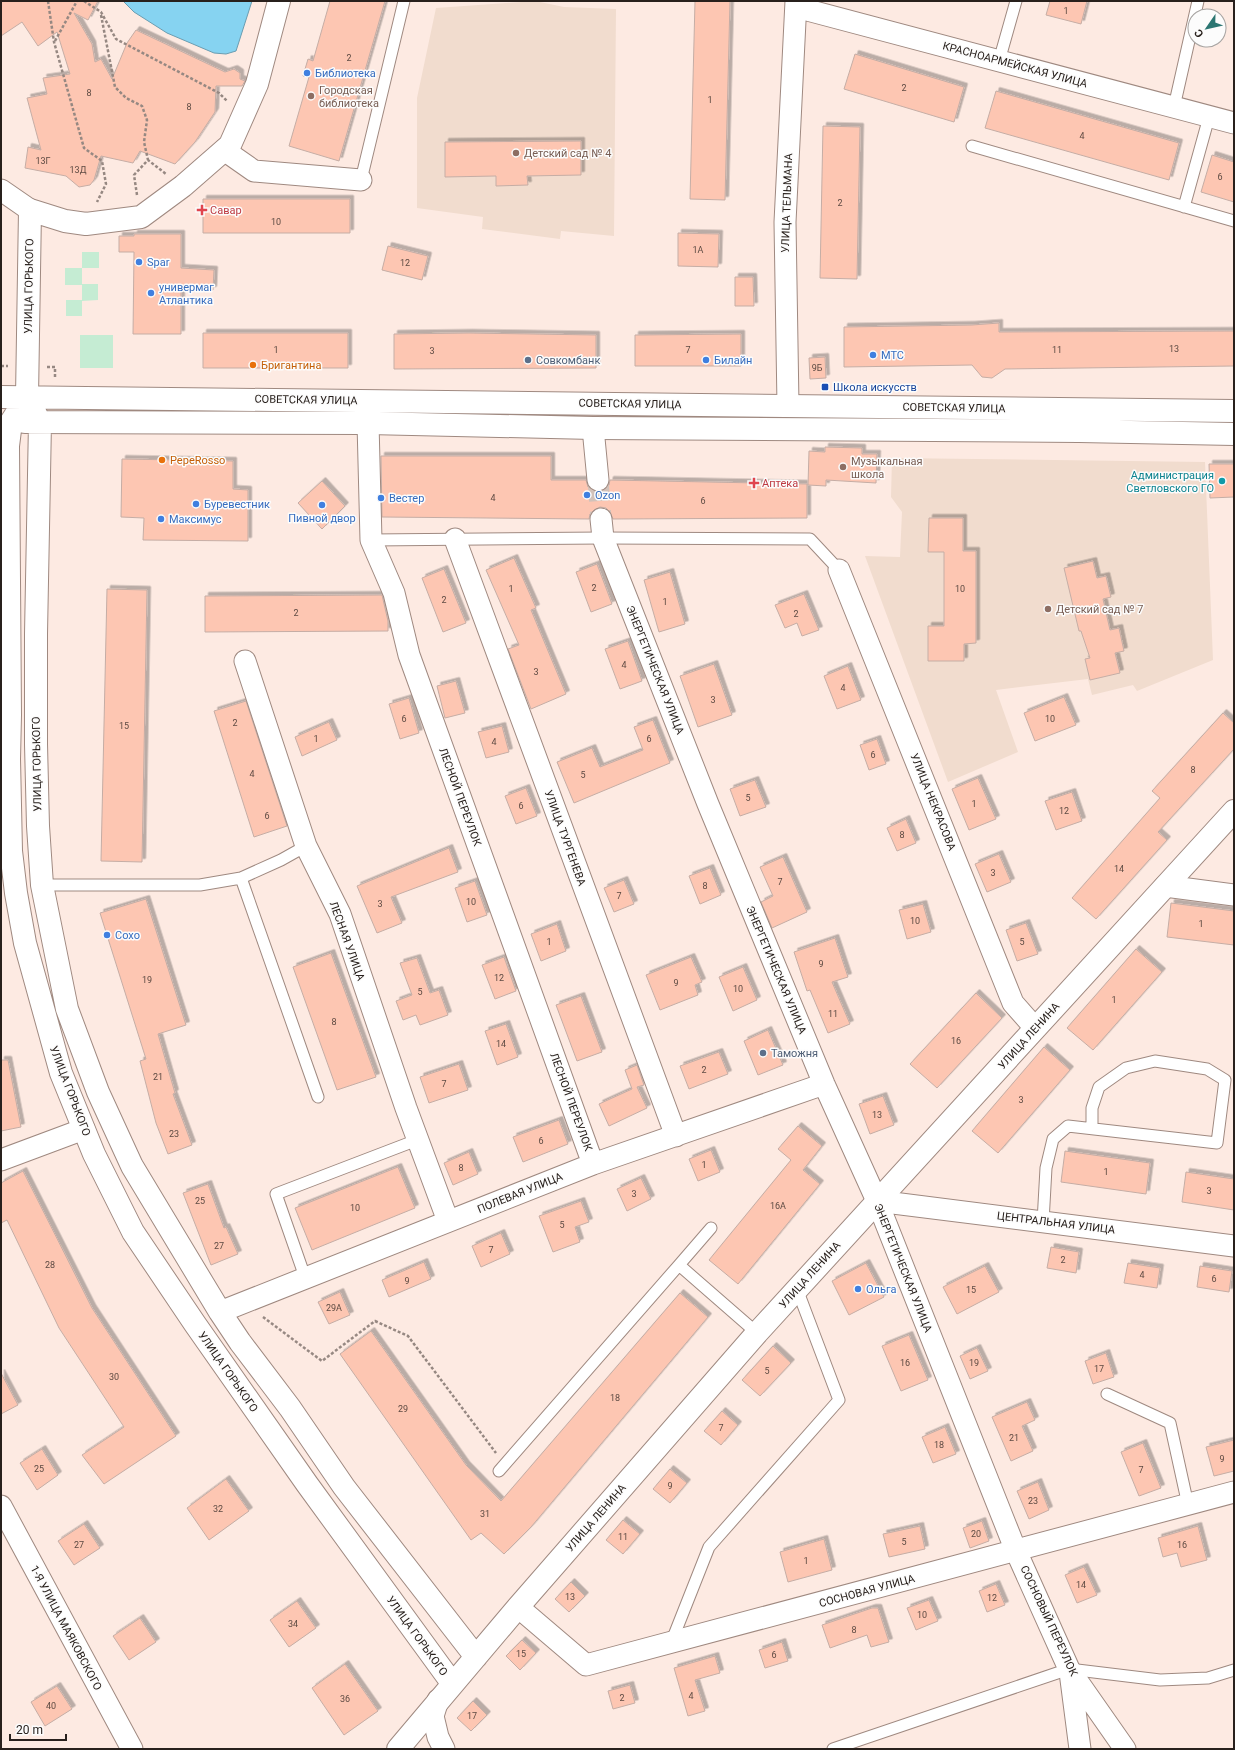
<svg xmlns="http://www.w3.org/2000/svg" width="1235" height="1750" font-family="Roboto,sans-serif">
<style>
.education{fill:#f1dcce}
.green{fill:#c5ecd3}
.water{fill:#86d3f1;stroke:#6a9db1}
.building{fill:#fdc6b2;stroke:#c5ada5;filter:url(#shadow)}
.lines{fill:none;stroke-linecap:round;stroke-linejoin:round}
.street-tunnel{stroke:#d2c2ba;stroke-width:21;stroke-dasharray:21 10;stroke-linecap:butt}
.lane-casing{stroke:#9f8980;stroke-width:13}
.street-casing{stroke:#9f8980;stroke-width:23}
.secondary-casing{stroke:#9f8980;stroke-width:24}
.path{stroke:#968882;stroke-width:2.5;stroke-dasharray:3 2;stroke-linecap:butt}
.lane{stroke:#fff;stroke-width:11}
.street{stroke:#fff;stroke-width:21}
.secondary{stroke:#fff;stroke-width:22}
.shop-dot{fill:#3f7fe0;stroke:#fcfcfc;stroke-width:1.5}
.education-dot{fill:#8d6e63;stroke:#fcfcfc;stroke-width:1.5}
.health-dot{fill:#e0444e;stroke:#fcfcfc;stroke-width:1.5}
.service-dot{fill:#5c6f8a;stroke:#fcfcfc;stroke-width:1.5}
.food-dot{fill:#e8710a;stroke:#fcfcfc;stroke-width:1.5}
.transit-dot{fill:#1a4fb4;stroke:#fcfcfc;stroke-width:1.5}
.culture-dot{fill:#0f9aa8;stroke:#fcfcfc;stroke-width:1.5}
.labels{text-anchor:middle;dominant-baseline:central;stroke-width:3;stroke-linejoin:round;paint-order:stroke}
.number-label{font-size:9px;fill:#5d4a42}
.street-label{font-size:11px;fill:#28201c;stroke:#fcfcfc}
.shop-label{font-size:11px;fill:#366cbe;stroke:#fcfcfc;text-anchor:start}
.education-label{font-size:11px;fill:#785e54;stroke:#fcfcfc;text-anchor:start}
.health-label{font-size:11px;fill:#be3a42;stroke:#fcfcfc;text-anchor:start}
.service-label{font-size:11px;fill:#4e5e75;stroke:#fcfcfc;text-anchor:start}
.food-label{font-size:11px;fill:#c56008;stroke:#fcfcfc;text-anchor:start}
.transit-label{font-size:11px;fill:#164399;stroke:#fcfcfc;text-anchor:start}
.culture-label{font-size:11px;fill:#0d838f;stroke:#fcfcfc;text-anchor:end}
</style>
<defs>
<filter id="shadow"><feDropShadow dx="3.5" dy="-3.5" stdDeviation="0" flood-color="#0004"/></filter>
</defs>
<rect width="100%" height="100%" fill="#fdeae2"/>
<path class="education" d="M535,1L564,7L616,9L614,236L561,231L560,239L482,229L483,217L417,208V98L436,8Z
M892,458L1205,462L1213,660L1137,691L1133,685L1092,695L1088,679L996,690L1018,752L948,782L865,556L900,557L902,512L891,497Z"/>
<path class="green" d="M82,252H99V268H82V284H98V300L82,301V316H66V300H82V285H65V268H82Z
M80,335H113V368H80Z"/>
<path class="water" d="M123,1H252L236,51L226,54L214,53L167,33L134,12Z"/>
<path class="building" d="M1,1H98L88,20L74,13L92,44L95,62L101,59L112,79L127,43L136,30L225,72L234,69L240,73V79L245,81L242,86H216L215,112L195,142L175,164L140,151L133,163L101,156L94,180L90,185L79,187L66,176L25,168L28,147L41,150L27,98L47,94L43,78L70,74L57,32L38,46L22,22L1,36Z
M330,1H385L339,161L289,146L309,77L303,76L308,59L313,61Z
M695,1H730L725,200L690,199Z
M1050,1H1087L1081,24L1046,15Z
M855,54L964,87L954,122L844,89Z
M996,91L1179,143L1169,180L985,128Z
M823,126L860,127L857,279L820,278Z
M581,141V175L527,176L528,185L496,186V176L445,177V142Z
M1212,155L1234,162V202L1201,192Z
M203,199H350V233H203Z
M678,233L719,234L718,267L678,266Z
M134,234H181V268L214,270L213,290L181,289V334H133L134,252H119V236H134Z
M388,246L428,256L422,280L382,270Z
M735,277H753L754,306H735Z
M999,323V332L1234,331V366L1005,369L992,378L982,377L972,365L844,367V327L972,325Z
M203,333H348V368H203Z
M469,333L596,335V368L394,369V334Z
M741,334V366H635V335Z
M825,357L826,378L810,379L809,358Z
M825,447L862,448V454H877L876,483L826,480V486L808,485L809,451L825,452Z
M381,456H551V480H586L588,487L593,491L599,492L605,490L609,485L610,480L807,484V518L613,519L610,512L606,508L600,507L594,510L590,514L589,519L382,517Z
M122,459L233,461V489L248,490V541L143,540L144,518L121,517Z
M1209,464H1234V497L1210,498Z
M322,481L345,506L322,529L298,503Z
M929,518H963V551H976V643L964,644V661H928V626H944V552H928Z
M514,558L536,608L531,610L566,694L531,709L508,649L519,645L486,570Z
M1093,561L1097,578L1106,576L1111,597L1103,599L1110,630L1119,628L1124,651L1115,653L1120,673L1090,680L1085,659L1090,658L1081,631H1079L1064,568Z
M597,564L612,604L591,612L576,572Z
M444,569L466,623L443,632L422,578Z
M670,572L685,624L659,632L644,580Z
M107,589L147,590L142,862L101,861Z
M804,594L819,630L802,636L797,623L785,628L775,605Z
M382,595L388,621V631L205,632V596Z
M628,641L642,681L620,689L605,649Z
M714,664L732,715L698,727L680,676Z
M848,666L861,700L837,709L824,676Z
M456,681L465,713L445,718L437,686Z
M1064,697L1076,725L1035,741L1024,713Z
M409,698L419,733L400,739L389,704Z
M246,701L287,826L254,837L214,711Z
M1223,713L1234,723V749L1158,832L1167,840L1096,919L1072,898L1160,798L1152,791Z
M653,720L670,763L574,803L557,762L592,748L600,767L643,750L634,727Z
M329,722L337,740L302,756L295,737Z
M502,726L509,752L486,758L478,732Z
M877,739L886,764L869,770L860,745Z
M978,778L996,819L969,830L952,789Z
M755,780L766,807L740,816L730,789Z
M526,788L537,816L516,824L505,796Z
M1072,792L1082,821L1056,830L1045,801Z
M906,819L916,843L897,851L887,828Z
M449,848L458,872L391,897L402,923L377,933L357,886Z
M999,854L1011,882L987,892L975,864Z
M783,857L807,912L772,928L761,902L773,896L760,867Z
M710,868L721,895L700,904L689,876Z
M624,880L634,904L614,912L604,888Z
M475,881L487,915L467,922L455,888Z
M146,899L186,1025L158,1034L175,1093L173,1094L192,1145L168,1154L156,1123L140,1061L146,1059L100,913Z
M1171,903L1234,911V945L1167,937Z
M923,904L931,932L907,939L899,910Z
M1026,923L1038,954L1017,961L1006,930Z
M557,924L566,951L541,961L531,934Z
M835,938L848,977L832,982L850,1024L828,1033L810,990L807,991L794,952Z
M1136,949L1162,972L1093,1050L1067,1028Z
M331,953L376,1077L337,1090L293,967Z
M504,957L516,991L495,999L482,965Z
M691,957L702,982L695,985L698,995L660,1010L646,975Z
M417,958L430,993L439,990L448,1015L420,1025L416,1015L403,1020L396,1001L412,995L400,963Z
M743,967L757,1000L733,1011L719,977Z
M976,993L1002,1018L937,1088L910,1064Z
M581,996L602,1052L577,1061L556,1005Z
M506,1024L518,1057L497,1065L485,1031Z
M768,1030L783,1065L758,1075L744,1041Z
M1044,1047L1070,1070L998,1153L972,1131Z
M719,1052L728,1074L689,1089L680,1066Z
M1,1060H8L21,1127L1,1131Z
M459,1064L468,1090L429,1103L420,1077Z
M637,1065L644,1085L637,1087L647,1108L609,1126L599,1104L632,1089L625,1070Z
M883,1096L894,1125L870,1134L859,1104Z
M559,1120L568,1144L523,1162L513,1137Z
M798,1126L822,1146L803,1170L820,1184L738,1284L709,1260L791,1160L778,1149Z
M711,1150L720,1172L698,1181L689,1159Z
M1065,1151L1150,1163L1146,1194L1061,1182Z
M469,1152L478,1174L453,1185L444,1163Z
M398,1167L415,1208L312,1250L295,1208Z
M23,1171L92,1308L176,1436L104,1484L82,1455L124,1427L59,1328L7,1220L1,1223V1183Z
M1186,1172L1234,1179V1210L1182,1202Z
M641,1178L651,1199L627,1211L617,1189Z
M208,1184L224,1228L226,1227L238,1254L211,1265L183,1193Z
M581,1201L589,1222L575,1227L580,1242L553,1252L539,1216Z
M501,1233L510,1254L481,1267L472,1246Z
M1051,1247L1079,1252L1076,1273L1047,1268Z
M424,1262L431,1279L389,1297L382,1280Z
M866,1263L884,1297L849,1315L832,1281Z
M1128,1263L1160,1268L1157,1288L1124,1283Z
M985,1266L999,1292L957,1314L943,1287Z
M1200,1266L1232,1271L1229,1292L1197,1287Z
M340,1292L350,1315L329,1324L318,1302Z
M680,1293L708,1317L531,1527L504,1554L481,1533L471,1540L340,1354L371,1331L466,1465L501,1501Z
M909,1335L928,1380L901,1391L882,1346Z
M773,1346L791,1363L760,1396L742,1380Z
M977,1348L988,1371L970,1379L960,1356Z
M1106,1353L1114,1377L1093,1384L1085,1361Z
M1,1373L18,1405L1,1414Z
M1027,1402L1035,1420L1022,1426L1033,1451L1011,1461L992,1417Z
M722,1411L738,1425L721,1445L704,1431Z
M945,1427L956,1454L933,1463L922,1437Z
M1234,1440V1471L1214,1476L1206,1447Z
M1143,1443L1161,1488L1139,1496L1121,1452Z
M42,1449L58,1475L37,1490L20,1463Z
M670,1469L687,1483L670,1503L653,1489Z
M226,1479L249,1511L209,1540L187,1508Z
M1038,1482L1049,1510L1029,1519L1017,1491Z
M623,1520L640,1534L623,1554L606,1540Z
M982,1521L989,1541L970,1548L963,1528Z
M84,1524L100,1548L74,1565L58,1541Z
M920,1526L925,1549L889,1557L883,1534Z
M1198,1526L1207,1560L1181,1567L1177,1553L1163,1557L1158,1538Z
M824,1539L832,1570L788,1582L780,1552Z
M1084,1567L1097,1595L1077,1603L1065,1575Z
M571,1582L585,1596L569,1612L555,1599Z
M996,1584L1005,1605L987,1612L979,1591Z
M929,1600L938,1621L916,1630L907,1608Z
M297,1601L316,1628L289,1647L270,1620Z
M872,1608H878L889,1642L871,1647L867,1635L830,1648L822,1625Z
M140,1618L156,1642L129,1660L113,1636Z
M522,1640L536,1653L520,1670L506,1656Z
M782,1642L788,1661L765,1668L759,1650Z
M715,1656L720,1673L695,1680L705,1711L688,1716L674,1668Z
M345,1664L378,1711L344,1735L312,1688Z
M630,1685L635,1703L613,1709L608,1691Z
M57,1686L72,1709L45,1726L31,1702Z
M473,1701L487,1715L471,1731L457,1718Z"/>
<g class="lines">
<path class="street-tunnel" d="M598,480L601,519"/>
<defs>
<path id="lane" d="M999,61L1016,1
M1174,107L1198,1
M972,146L1234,221
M361,180L404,1
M1184,207L1209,117
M371,540L603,538L810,539L839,570
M241,878L318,1097
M42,885H200L241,878L281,860L306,846
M1043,1222L1046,1168L1053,1139L1068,1126L1217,1143L1225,1080L1207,1069L1155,1061L1126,1068L1099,1087L1092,1108V1127
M679,1265L711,1228
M305,1277L276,1194L417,1140
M1107,1394L1170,1423L1188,1505
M499,1471L679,1265L757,1333
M671,1643L709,1547L839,1400L797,1289
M833,1749L1069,1669L1160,1680L1208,1678L1234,1670"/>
<path id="street" d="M796,7L1234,123
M224,150L254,171L361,180
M1,190L30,210
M788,405L785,222L796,1
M368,423L371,540L394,593L409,655L593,1164
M593,428L598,480
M601,519L603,538L708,804L824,1084L877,1201L1016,1551L1069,1669L1125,1749
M455,539L676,1136
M839,570L1013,1003L1035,1028
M245,661L306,846L340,914L406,1108L448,1221
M1165,886L1234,895
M1,1160L84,1129
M877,1201L1234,1246
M220,1312L593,1164L824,1084
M1,1506L132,1749
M518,1607L586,1665L1234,1492
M1070,1672L1080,1749
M438,1700L433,1716L438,1737L444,1749"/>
<path id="secondary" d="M279,1L257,84L230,145L183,186L141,217L86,224L65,221L30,210L27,397L40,422L36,634V744L38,826L42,885L67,1009L98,1092L132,1166L220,1312L240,1342L290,1408L344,1487L476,1657
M1,397L1234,411
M27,397L11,422L8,446L10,715L9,759L11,851L16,893L25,943L61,1073L94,1154L133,1232L195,1324L307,1484L452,1683
M25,422L368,423L593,428L1079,431L1234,434
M398,1749L518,1607L757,1333L1234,811"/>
</defs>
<use href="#lane" class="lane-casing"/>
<use href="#street" class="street-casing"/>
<use href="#secondary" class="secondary-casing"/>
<path class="path" d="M48,1L54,42L84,148L102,161L106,184L97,202
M84,1L101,12L116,39L219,93L227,101
M101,15L115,87L126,98L142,106L147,120L144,142L148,160
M55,41L77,1
M137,195L134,175L148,160L166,174
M1,366H8
M47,367H55V379
M263,1317L322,1361L375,1321L408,1336L496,1453"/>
<use href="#lane" class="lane"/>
<use href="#street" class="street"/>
<use href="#secondary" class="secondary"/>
</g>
<g class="shop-dot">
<circle cx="307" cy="73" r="4"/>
<circle cx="139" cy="262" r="4"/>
<circle cx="151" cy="293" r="4"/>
<circle cx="873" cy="355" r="4"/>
<circle cx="706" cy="360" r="4"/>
<circle cx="587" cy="495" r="4"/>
<circle cx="381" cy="498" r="4"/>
<circle cx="196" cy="504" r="4"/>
<circle cx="322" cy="505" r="4"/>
<circle cx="161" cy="519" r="4"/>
<circle cx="107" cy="935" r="4"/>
<circle cx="858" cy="1289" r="4"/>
</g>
<g class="education-dot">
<circle cx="311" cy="96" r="4"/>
<circle cx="516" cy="153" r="4"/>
<circle cx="843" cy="467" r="4"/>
<circle cx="1048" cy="609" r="4"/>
</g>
<g class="health-dot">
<path d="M200 204h4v4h4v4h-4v4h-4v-4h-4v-4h4z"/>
<path d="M752 477h4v4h4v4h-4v4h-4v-4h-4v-4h4z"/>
</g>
<g class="service-dot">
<circle cx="528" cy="360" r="4"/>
<circle cx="763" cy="1053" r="4"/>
</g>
<g class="food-dot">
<circle cx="253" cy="365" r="4"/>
<circle cx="162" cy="460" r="4"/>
</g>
<rect class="transit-dot" x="821" y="383" width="8" height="8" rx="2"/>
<circle class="culture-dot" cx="1222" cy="481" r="4"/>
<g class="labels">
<g class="number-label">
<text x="1066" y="11">1</text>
<text x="349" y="58">2</text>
<text x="904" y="88">2</text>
<text x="89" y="93">8</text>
<text x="710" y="100">1</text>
<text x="189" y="107">8</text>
<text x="1082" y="136">4</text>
<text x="43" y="161">13Г</text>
<text x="78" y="170">13Д</text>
<text x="1220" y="177">6</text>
<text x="840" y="203">2</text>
<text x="276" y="222">10</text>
<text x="698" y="250">1А</text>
<text x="405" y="263">12</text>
<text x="1174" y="349">13</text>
<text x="276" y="350">1</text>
<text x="688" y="350">7</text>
<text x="1057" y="350">11</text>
<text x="432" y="351">3</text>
<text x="817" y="368">9Б</text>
<text x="493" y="498">4</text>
<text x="703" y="501">6</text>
<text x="594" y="588">2</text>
<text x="511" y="589">1</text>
<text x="960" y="589">10</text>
<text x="444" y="600">2</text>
<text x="665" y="602">1</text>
<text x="296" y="613">2</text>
<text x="796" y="614">2</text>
<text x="624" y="665">4</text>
<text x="536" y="672">3</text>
<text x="843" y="688">4</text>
<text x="713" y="700">3</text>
<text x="404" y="719">6</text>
<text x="1050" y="719">10</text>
<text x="235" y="723">2</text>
<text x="124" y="726">15</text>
<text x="316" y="739">1</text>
<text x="649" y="739">6</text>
<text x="494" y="742">4</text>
<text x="873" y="755">6</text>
<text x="1193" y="770">8</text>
<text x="252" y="774">4</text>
<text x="583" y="775">5</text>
<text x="748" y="798">5</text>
<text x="974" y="804">1</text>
<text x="521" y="806">6</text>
<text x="1064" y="811">12</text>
<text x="267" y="816">6</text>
<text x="902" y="835">8</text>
<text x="1119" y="869">14</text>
<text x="993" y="873">3</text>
<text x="780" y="882">7</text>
<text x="705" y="886">8</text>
<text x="619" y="896">7</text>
<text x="471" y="902">10</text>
<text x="380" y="904">3</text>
<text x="915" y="921">10</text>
<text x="1201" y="924">1</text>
<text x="549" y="942">1</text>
<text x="1022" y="942">5</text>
<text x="821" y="964">9</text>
<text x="499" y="978">12</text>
<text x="147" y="980">19</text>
<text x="676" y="983">9</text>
<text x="738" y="989">10</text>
<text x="420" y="992">5</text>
<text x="1114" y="1000">1</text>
<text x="833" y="1014">11</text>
<text x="334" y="1022">8</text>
<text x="956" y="1041">16</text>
<text x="501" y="1044">14</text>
<text x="704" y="1070">2</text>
<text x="158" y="1077">21</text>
<text x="444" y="1084">7</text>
<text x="1021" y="1100">3</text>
<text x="877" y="1115">13</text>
<text x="174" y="1134">23</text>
<text x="541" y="1141">6</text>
<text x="704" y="1165">1</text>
<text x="461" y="1168">8</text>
<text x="1106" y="1172">1</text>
<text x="1209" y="1191">3</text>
<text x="634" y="1194">3</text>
<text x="200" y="1201">25</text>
<text x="778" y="1206">16А</text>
<text x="355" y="1208">10</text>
<text x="562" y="1225">5</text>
<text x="219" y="1246">27</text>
<text x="491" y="1250">7</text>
<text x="1063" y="1260">2</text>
<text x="50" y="1265">28</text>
<text x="1142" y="1275">4</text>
<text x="1214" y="1279">6</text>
<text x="407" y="1281">9</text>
<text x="971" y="1290">15</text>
<text x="334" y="1308">29А</text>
<text x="905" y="1363">16</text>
<text x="974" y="1363">19</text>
<text x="1099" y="1369">17</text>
<text x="767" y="1371">5</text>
<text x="114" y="1377">30</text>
<text x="615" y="1398">18</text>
<text x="403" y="1409">29</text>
<text x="721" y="1428">7</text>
<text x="1014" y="1438">21</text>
<text x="939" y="1445">18</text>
<text x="1222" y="1459">9</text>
<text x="39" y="1469">25</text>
<text x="1141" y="1470">7</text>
<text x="670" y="1486">9</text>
<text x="1033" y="1501">23</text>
<text x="218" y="1509">32</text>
<text x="485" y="1514">31</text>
<text x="976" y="1534">20</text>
<text x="623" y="1537">11</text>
<text x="904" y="1542">5</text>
<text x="79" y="1545">27</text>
<text x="1182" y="1545">16</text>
<text x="806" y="1561">1</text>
<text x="1081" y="1585">14</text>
<text x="570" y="1597">13</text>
<text x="992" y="1598">12</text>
<text x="922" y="1615">10</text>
<text x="293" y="1624">34</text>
<text x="854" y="1630">8</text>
<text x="521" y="1654">15</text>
<text x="774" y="1655">6</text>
<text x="691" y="1696">4</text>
<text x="622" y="1698">2</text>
<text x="345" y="1699">36</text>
<text x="51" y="1706">40</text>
<text x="472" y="1716">17</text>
</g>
<g class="street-label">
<text transform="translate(1015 65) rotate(15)">КРАСНОАРМЕЙСКАЯ УЛИЦА</text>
<text transform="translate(787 203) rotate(-88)">УЛИЦА ТЕЛЬМАНА</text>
<text transform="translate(29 286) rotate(-89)">УЛИЦА ГОРЬКОГО</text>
<text transform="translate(306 400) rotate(1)">СОВЕТСКАЯ УЛИЦА</text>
<text transform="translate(630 404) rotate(1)">СОВЕТСКАЯ УЛИЦА</text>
<text transform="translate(954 408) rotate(1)">СОВЕТСКАЯ УЛИЦА</text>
<text transform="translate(655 670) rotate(68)">ЭНЕРГЕТИЧЕСКАЯ УЛИЦА</text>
<text transform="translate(37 764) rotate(-91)">УЛИЦА ГОРЬКОГО</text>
<text transform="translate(460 797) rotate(70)">ЛЕСНОЙ ПЕРЕУЛОК</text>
<text transform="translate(933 802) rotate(68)">УЛИЦА НЕКРАСОВА</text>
<text transform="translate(565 838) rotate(70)">УЛИЦА ТУРГЕНЕВА</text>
<text transform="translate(347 941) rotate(70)">ЛЕСНАЯ УЛИЦА</text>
<text transform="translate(776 970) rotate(67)">ЭНЕРГЕТИЧЕСКАЯ УЛИЦА</text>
<text transform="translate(1029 1036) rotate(-48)">УЛИЦА ЛЕНИНА</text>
<text transform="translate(70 1091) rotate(69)">УЛИЦА ГОРЬКОГО</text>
<text transform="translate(571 1102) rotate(70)">ЛЕСНОЙ ПЕРЕУЛОК</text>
<text transform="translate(520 1193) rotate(-22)">ПОЛЕВАЯ УЛИЦА</text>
<text transform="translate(1056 1223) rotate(7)">ЦЕНТРАЛЬНАЯ УЛИЦА</text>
<text transform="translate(903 1268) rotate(68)">ЭНЕРГЕТИЧЕСКАЯ УЛИЦА</text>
<text transform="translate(810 1275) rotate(-48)">УЛИЦА ЛЕНИНА</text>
<text transform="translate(228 1372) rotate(55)">УЛИЦА ГОРЬКОГО</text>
<text transform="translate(596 1518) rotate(-49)">УЛИЦА ЛЕНИНА</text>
<text transform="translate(867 1591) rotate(-15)">СОСНОВАЯ УЛИЦА</text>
<text transform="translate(1049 1621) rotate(65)">СОСНОВЫЙ ПЕРЕУЛОК</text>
<text transform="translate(66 1628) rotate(62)">1-Я УЛИЦА МАЯКОВСКОГО</text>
<text transform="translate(417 1636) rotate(54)">УЛИЦА ГОРЬКОГО</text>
</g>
<g class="shop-label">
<text x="315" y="73">Библиотека</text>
<text x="147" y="262">Spar</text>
<text x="159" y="287">универмаг<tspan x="159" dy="13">Атлантика</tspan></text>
<text x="881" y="355">МТС</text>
<text x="714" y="360">Билайн</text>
<text x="595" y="495">Ozon</text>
<text x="389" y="498">Вестер</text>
<text x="204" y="504">Буревестник</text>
<text x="322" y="518" text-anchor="middle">Пивной двор</text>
<text x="169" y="519">Максимус</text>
<text x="115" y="935">Сохо</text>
<text x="866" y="1289">Ольга</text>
</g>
<g class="education-label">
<text x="319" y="90">Городская<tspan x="319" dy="13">библиотека</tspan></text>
<text x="524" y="153">Детский сад № 4</text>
<text x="851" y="461">Музыкальная<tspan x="851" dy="13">школа</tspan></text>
<text x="1056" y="609">Детский сад № 7</text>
</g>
<g class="health-label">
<text x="210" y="210">Савар</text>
<text x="762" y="483">Аптека</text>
</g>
<g class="service-label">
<text x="536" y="360">Совкомбанк</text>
<text x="771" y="1053">Таможня</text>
</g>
<g class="food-label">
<text x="261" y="365">Бригантина</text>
<text x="170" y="460">PepeRosso</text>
</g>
<g class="transit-label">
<text x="833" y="387">Школа искусств</text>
</g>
<g class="culture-label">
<text x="1214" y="475">Администрация<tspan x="1214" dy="13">Светловского ГО</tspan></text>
</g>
</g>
<rect width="1235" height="1750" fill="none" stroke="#28201c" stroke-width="4"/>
<g transform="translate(1207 28) rotate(236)"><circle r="19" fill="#fcfcfc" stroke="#a7a4a2"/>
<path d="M0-3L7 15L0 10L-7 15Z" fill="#2c7672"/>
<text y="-6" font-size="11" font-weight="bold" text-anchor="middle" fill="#28201c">С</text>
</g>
<path d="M10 1734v6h56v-6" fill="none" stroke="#28201c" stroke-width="2"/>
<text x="16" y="1734" font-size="12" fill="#28201c" stroke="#fcfcfc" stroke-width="3" paint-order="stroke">20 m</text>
</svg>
